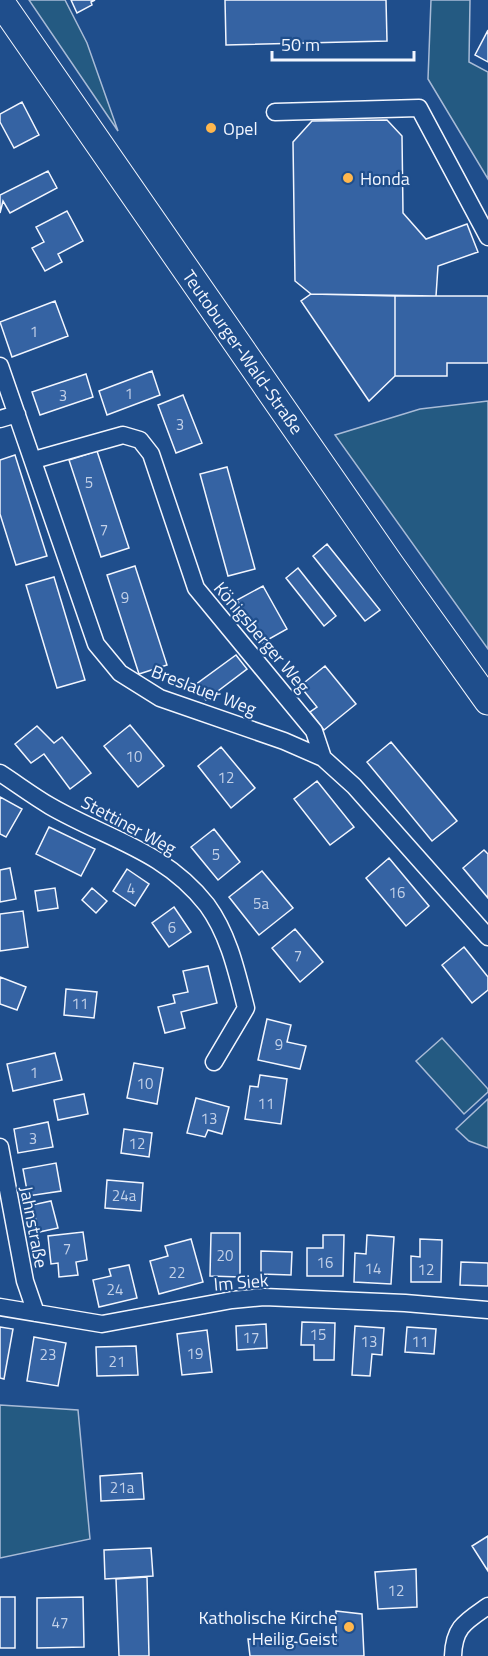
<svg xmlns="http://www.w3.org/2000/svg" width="488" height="1656" font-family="'Titillium Web',sans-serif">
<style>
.green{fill:#245a82;stroke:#a8bbd7;stroke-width:1.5}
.building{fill:#3563a3;stroke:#f2f6ff;stroke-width:1.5}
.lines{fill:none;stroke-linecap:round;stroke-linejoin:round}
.minor-casing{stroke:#f2f6ff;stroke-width:19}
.primary-casing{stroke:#f2f6ff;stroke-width:29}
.minor{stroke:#1f4e8c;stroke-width:16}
.primary{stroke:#1f4e8c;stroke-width:27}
.poi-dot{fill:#ffb74d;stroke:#1f4e8c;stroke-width:2}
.labels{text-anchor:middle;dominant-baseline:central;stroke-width:4.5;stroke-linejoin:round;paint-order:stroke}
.number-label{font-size:15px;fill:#c3d1e8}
.poi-label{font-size:18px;fill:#f2f6ff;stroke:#1f4e8c;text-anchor:start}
.street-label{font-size:18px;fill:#f2f6ff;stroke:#1f4e8c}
</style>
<rect width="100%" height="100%" fill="#1f4e8c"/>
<path class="green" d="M29,0H65L87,43L118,131Z
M431,0H470L469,62L488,72V179L428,79Z
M488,401V649L335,435L420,409Z
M442,1038L488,1089V1092L464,1114L416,1061Z
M488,1099V1148L469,1141L456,1129Z
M0,1405L78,1410L90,1539L0,1558Z"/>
<path class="building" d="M71,0H95L91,2L92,5L77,13Z
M225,0H386L387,41L226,45Z
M488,30V62L475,55Z
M22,102L39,135L14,148L0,122V114Z
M387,120L402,136L403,213L426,239L467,224L478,252L438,266L436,296L311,294L295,281L293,142L312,121Z
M48,171L57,188L10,213L3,201L0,213V195Z
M67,211L83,241L58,254L62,262L45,271L32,248L44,242L36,227Z
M311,294L395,296V376L369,401L301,301Z
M395,296H488V363H447V376H395Z
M55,301L68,336L12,357L0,322Z
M152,371L160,395L107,415L99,391Z
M86,374L93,397L40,415L32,392Z
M183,395L202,443L176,453L158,405Z
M97,451L129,548L101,557L69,460Z
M15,455L47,556L16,565L0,514V460Z
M227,467L255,569L228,576L200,474Z
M327,544L380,610L365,621L313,556Z
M135,566L167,665L139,674L107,575Z
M298,568L336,616L324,626L286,578Z
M54,577L85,680L57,688L26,585Z
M263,586L287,629L262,643L237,600Z
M236,655L247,669L206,700L195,685Z
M325,666L356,704L324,730L310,712L317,707L300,686Z
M130,725L164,766L138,787L104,746Z
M37,726L54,743L62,737L91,773L70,789L44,754L31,763L15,744Z
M391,742L457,821L432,841L367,762Z
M221,747L255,788L231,808L198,766Z
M317,781L354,827L330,845L294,799Z
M0,797L22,809L6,837L0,834Z
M49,827L95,849L81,876L36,854Z
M214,829L240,862L218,880L191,847Z
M484,850L488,854V898L463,868Z
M389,858L429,906L406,926L366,878Z
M10,868L16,899L0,902V870Z
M127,869L149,884L135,906L113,891Z
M262,871L293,908L259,935L229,897Z
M55,888L58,908L38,911L35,891Z
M92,888L107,901L96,913L82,900Z
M174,907L191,932L169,947L152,923Z
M23,911L28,947L0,951V914Z
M295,929L323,962L300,982L272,948Z
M464,947L488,977V990L472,1003L442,965Z
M208,966L217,1003L181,1012L185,1028L165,1033L158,1007L175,1003L173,995L188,992L183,971Z
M0,977L26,987L17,1010L0,1004Z
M66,989L97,992L94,1018L64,1015Z
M267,1019L291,1025L287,1042L306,1046L300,1069L258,1060Z
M55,1053L62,1080L13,1091L7,1064Z
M134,1063L163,1068L157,1104L127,1098Z
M260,1075L287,1079L281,1124L245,1119L250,1086L258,1087Z
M84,1094L88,1114L58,1120L54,1100Z
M196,1098L229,1107L222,1134L208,1130L205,1137L187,1133Z
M48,1122L53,1147L18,1153L14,1129Z
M124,1129L152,1133L149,1157L121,1153Z
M56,1163L61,1191L28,1196L23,1169Z
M107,1180L143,1183L141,1211L105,1208Z
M51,1201L58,1228L39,1232L32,1205Z
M83,1232L87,1260L76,1262L78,1275L59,1277L58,1263L51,1264L48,1236Z
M211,1233H240V1277L210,1276Z
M323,1235H344L343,1276H307V1248H323Z
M367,1235L394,1237L391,1284L354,1282L355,1253L366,1254Z
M191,1239L203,1282L159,1294L150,1261L168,1256L165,1246Z
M420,1239L442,1240L441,1282H411V1256L420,1257Z
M261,1251L292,1252L291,1275L261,1274Z
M461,1262L488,1263V1286L460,1285Z
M129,1265L137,1298L99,1307L93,1280L111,1276L109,1269Z
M302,1322L335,1323L334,1360H314V1345H301Z
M266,1324L267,1348L237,1350L236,1326Z
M355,1326L384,1328L382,1355L372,1354L370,1376L352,1375Z
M0,1327L13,1329L4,1379L0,1378Z
M407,1327L436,1329L434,1354L405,1352Z
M207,1330L212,1372L182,1375L177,1334Z
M34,1337L66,1343L58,1386L27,1381Z
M136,1346L138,1375L97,1376L96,1347Z
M142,1473L144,1499L101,1501L100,1476Z
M488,1536V1571L472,1546Z
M151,1548L153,1576L105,1579L104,1550Z
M416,1569L417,1607L378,1609L375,1572Z
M147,1577L149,1656H119L116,1579Z
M0,1597H15V1648H0Z
M83,1597L84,1647L37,1648V1598Z
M336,1611L362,1614L364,1656H250L248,1639L336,1645Z"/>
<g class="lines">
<defs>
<path id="minor" d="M275,112L419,108L488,237
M0,366L96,644L120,673L160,698L284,741L323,758L354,786L488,937
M0,419L17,414
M34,460L123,435L140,440L151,454L196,588L314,731L323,758
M0,773C17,784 33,796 50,806C107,839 164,850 207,905C229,935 237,973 246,1008L214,1062
M0,1147L25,1281L36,1313
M0,1307L102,1324L232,1300L264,1297L405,1303L488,1310
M453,1656C454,1627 465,1622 488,1606"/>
<path id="primary" d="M0,1L390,564L488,701"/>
</defs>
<use href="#minor" class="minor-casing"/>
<use href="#primary" class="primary-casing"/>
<use href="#minor" class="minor"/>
<use href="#primary" class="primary"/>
</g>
<g class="poi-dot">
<circle cx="211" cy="128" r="6"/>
<circle cx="348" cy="178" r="6"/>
<circle cx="349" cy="1627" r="6"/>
</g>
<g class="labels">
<g class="number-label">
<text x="34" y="331">1</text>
<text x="129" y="393">1</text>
<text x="63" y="395">3</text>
<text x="180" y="424">3</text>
<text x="89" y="482">5</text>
<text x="104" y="529">7</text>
<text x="125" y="597">9</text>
<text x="134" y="756">10</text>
<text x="226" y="777">12</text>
<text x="216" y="854">5</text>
<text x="131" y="888">4</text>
<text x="397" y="892">16</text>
<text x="261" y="903">5a</text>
<text x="172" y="927">6</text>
<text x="298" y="955">7</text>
<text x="80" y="1003">11</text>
<text x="279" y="1044">9</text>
<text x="34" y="1072">1</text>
<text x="145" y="1083">10</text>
<text x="266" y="1103">11</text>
<text x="209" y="1118">13</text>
<text x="33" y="1138">3</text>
<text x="137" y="1143">12</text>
<text x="124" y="1195">24a</text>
<text x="67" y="1248">7</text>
<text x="225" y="1255">20</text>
<text x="325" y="1262">16</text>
<text x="373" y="1268">14</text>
<text x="426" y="1269">12</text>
<text x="177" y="1272">22</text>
<text x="115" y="1289">24</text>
<text x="318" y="1334">15</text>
<text x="251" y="1337">17</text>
<text x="369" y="1341">13</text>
<text x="420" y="1341">11</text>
<text x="195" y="1353">19</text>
<text x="48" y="1354">23</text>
<text x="117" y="1361">21</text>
<text x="122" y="1487">21a</text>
<text x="396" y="1590">12</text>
<text x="60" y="1622">47</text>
</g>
<g class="poi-label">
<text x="223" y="128">Opel</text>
<text x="360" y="178">Honda</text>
<text x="337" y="1617" text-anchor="end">Katholische Kirche<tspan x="337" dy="21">Heilig Geist</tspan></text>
</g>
<g class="street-label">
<text transform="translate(243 352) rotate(55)">Teutoburger-Wald-Straße</text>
<text transform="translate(262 637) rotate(50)">Königsberger Weg</text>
<text transform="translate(204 690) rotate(21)">Breslauer Weg</text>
<text transform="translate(129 825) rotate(28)">Stettiner Weg</text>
<text transform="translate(34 1227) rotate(79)">Jahnstraße</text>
<text transform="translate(241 1282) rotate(-5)">Im Siek</text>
</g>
</g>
<path d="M272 51v9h142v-9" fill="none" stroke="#f2f6ff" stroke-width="3"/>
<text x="281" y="51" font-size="18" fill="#f2f6ff" stroke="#1f4e8c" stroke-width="4.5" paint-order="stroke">50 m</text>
</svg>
